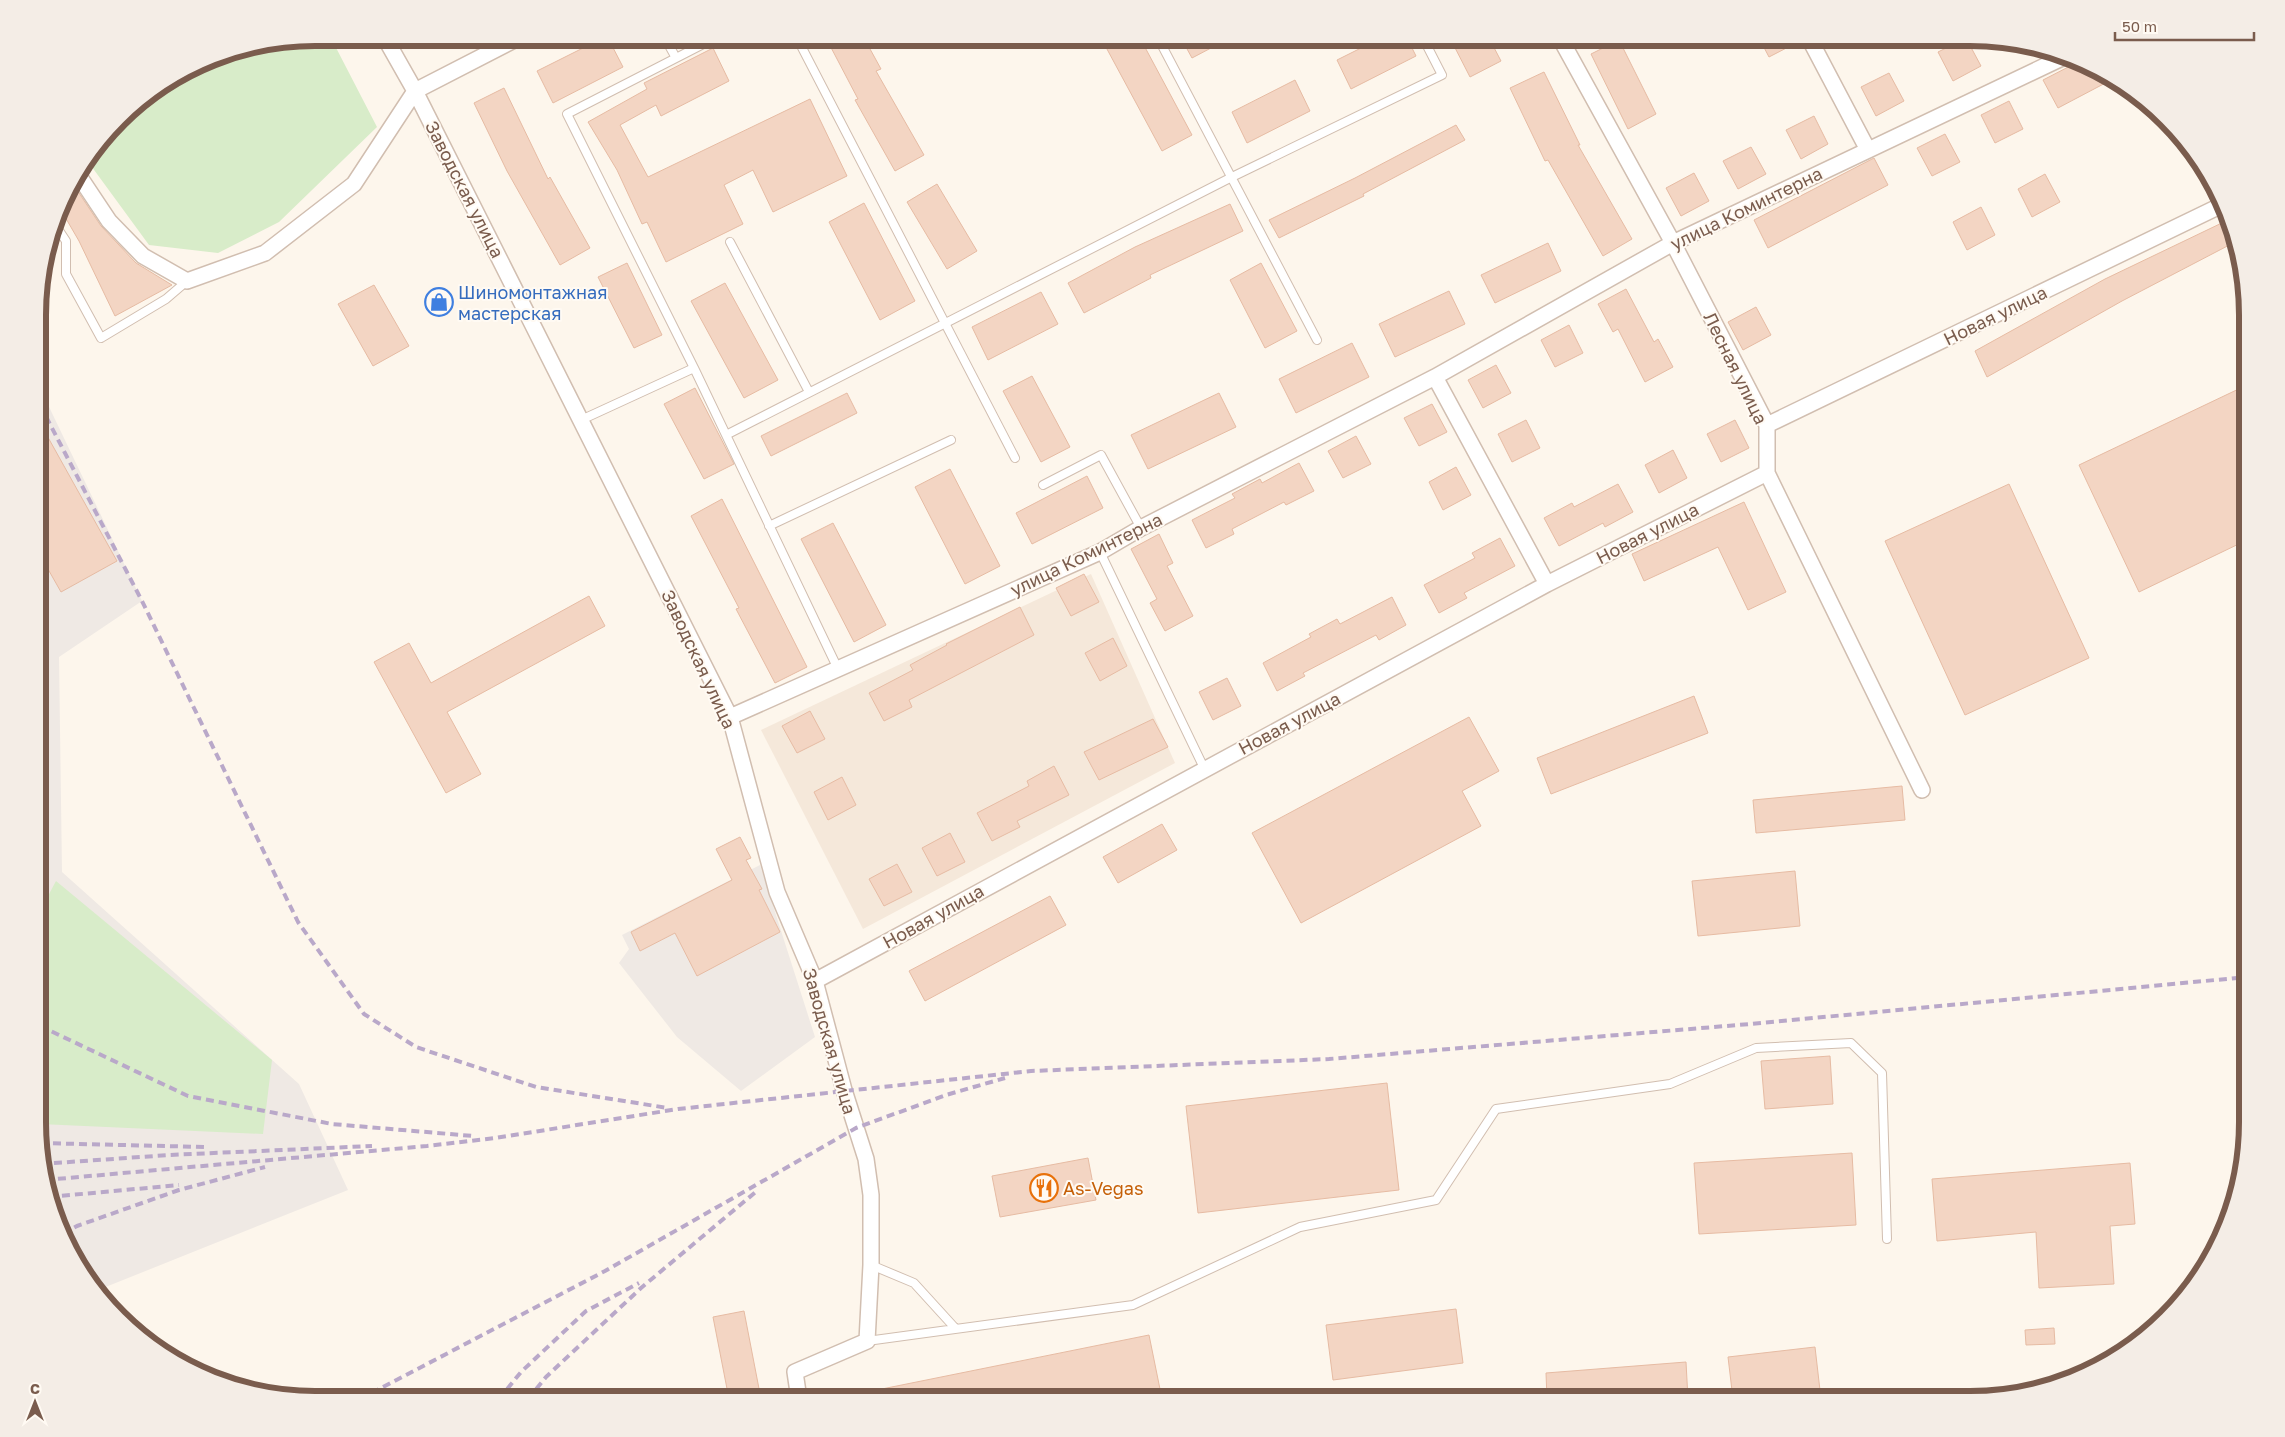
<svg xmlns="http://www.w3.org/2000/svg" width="2285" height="1437" font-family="'Golos Text',sans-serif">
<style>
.residential{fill:#f5e8da}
.industrial{fill:#efe9e4}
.green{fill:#d8ecc9}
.building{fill:#f3d5c3;stroke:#e6bba3}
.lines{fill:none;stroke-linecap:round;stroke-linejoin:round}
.lane-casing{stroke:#d1beb0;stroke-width:10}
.street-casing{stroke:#d1beb0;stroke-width:18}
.lane{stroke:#fff;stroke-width:8}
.street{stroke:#fff;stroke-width:15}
.rail{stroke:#b9a8c9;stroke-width:4;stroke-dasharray:8 5;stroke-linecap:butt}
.labels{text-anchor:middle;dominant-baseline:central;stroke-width:4;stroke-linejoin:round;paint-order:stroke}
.street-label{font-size:18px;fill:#7a5c4d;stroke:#fffaf3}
.shop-label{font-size:18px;fill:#366cbe;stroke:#fffaf3;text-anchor:start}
.food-label{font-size:18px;fill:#c56008;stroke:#fffaf3;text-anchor:start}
.rim{fill:none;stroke:#7a5c4d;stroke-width:6}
</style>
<rect width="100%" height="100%" fill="#fdf6ec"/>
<path class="residential" d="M1091,574L1175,763L863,929L761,730Z"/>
<path class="industrial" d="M40,388L142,601L59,657L62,872L299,1084L348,1190L98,1290L84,1276L52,1211L40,1158Z
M760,865L815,1037L741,1091L677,1037L619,963L629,949L622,935Z"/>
<path class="green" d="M315,38H331L377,127L279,222L218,253L149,245L89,163L132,107L209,59Z
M56,881L272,1060L263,1134L40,1124V911Z"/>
<path class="building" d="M603,38H608L623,67L553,103L537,71Z
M826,38H864L881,69L876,71L924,155L895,171L855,100L858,99Z
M1101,38H1140L1192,135L1162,151Z
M1181,38H1230L1192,58Z
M1381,38H1407L1416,56L1351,89L1337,60Z
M1450,38H1489L1501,61L1470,77Z
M1759,38H1800V41L1769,57Z
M1966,38L1981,66L1953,81L1938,52Z
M1619,40L1656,114L1628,129L1591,54Z
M713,48L729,81L661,116L656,105L620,125L648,177L810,99L847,176L773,212L753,170L724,185L743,224L666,262L647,222L642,224L617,170L588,122L647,89L644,83Z
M2078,62L2113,79L2058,108L2043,80Z
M1544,72L1580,145H1578L1632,239L1603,256L1548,160L1545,161L1510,88Z
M1889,73L1904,101L1876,116L1861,87Z
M1295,80L1310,111L1247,143L1232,112Z
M504,88L548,179L550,177L590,248L560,265L507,171L474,103Z
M2009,101L2023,129L1995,143L1981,115Z
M1814,116L1828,144L1801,159L1786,130Z
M1456,125L1465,140L1363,194L1364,196L1279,238L1269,220L1355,178Z
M1945,134L1960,162L1932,176L1917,148Z
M1751,147L1766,174L1738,189L1723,161Z
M1874,158L1888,185L1768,248L1754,220Z
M1694,173L1709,201L1681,216L1666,188Z
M2045,174L2060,202L2032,217L2018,189Z
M73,184L101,226L136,263L172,285L115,316L79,241L61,210L66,192Z
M937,184L977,251L947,269L907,202Z
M864,203L915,301L880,320L829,222Z
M1230,204L1243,231L1150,275L1151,278L1084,313L1068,283L1135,247Z
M1981,207L1995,235L1967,250L1953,222Z
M2228,220L2237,241L2122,301L1987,377L1975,351L2105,279Z
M1548,243L1561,271L1495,303L1481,275Z
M627,263L662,335L634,348L598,277Z
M1261,263L1297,331L1265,348L1230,280Z
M725,283L778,380L744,398L691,301Z
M374,285L409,346L373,366L338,304Z
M1626,289L1654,342L1658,339L1673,367L1645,382L1618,329L1613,332L1598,304Z
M1449,291L1465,324L1395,357L1379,324Z
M1041,292L1058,324L988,360L972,327Z
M1756,307L1771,335L1743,350L1728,322Z
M1569,325L1583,353L1555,367L1541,340Z
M1352,343L1369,377L1296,413L1279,379Z
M1496,365L1511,393L1483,408L1468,380Z
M1032,376L1070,447L1041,462L1003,391Z
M2247,385V540L2139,592L2079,465Z
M695,388L734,464L704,479L664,404Z
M847,393L857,413L771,456L761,436Z
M1219,393L1236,427L1148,469L1131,435Z
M1432,404L1447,432L1419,446L1404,418Z
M1526,420L1540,448L1512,462L1498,434Z
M1735,420L1749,448L1721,462L1707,434Z
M40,423L117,561L61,592L40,555Z
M1356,436L1371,464L1343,478L1328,451Z
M1673,450L1687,478L1659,493L1645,465Z
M1299,463L1314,491L1286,505L1284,502L1232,529L1234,534L1206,548L1192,520L1235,498L1232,494L1260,479L1262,483Z
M1456,467L1471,495L1443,510L1429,482Z
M950,469L1000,566L965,584L915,487Z
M1087,476L1103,508L1032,544L1016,513Z
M1618,484L1633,512L1605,527L1603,523L1559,546L1544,518L1572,503L1574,507Z
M2009,484L2089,658L1965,715L1885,541Z
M722,499L807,667L775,683L736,609L739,608L691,516Z
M1744,502L1786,592L1748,610L1718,547L1644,581L1632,554Z
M833,523L886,625L854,642L801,539Z
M1159,534L1173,563L1167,566L1193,616L1165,631L1150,603L1157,599L1131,549Z
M1500,538L1515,566L1464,593L1467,598L1439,613L1424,585L1475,558L1472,553Z
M1084,574L1099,602L1071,616L1056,588Z
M589,596L605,626L447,712L481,774L446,793L374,662L409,643L431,683Z
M1392,597L1406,625L1379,640L1376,635L1303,673L1305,676L1277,691L1263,663L1311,637L1309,634L1337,619L1340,624Z
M1020,607L1034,635L909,700L912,707L884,721L869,693L913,670L910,665L947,645L946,644Z
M1113,638L1127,666L1100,681L1085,653Z
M1227,678L1241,706L1213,720L1199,692Z
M1694,696L1708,733L1551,794L1537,758Z
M810,711L825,739L797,753L782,726Z
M1469,717L1499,771L1462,791L1481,826L1301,923L1252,833Z
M1153,719L1168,747L1099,780L1084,752Z
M1054,766L1069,795L1017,821L1020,827L992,841L977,813L1029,786L1027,781Z
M842,777L856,805L828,820L814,792Z
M1902,786L1905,820L1756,833L1753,800Z
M1162,824L1177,850L1118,883L1103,857Z
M950,833L965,862L937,876L922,848Z
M740,837L751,858L746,860L762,889L759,890L780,932L697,976L675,933L640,951L631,932L732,880L716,849Z
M897,864L912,892L884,906L869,879Z
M1795,871L1800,926L1698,936L1692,881Z
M1050,896L1066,925L925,1001L909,971Z
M1830,1056L1833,1104L1765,1109L1761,1061Z
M1387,1083L1399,1190L1198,1213L1186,1106Z
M1852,1153L1856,1225L1699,1234L1694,1163Z
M1088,1158L1096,1200L1000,1217L992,1176Z
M2130,1163L2135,1224L2110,1226L2114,1284L2039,1288L2036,1232L1937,1241L1932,1179Z
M1456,1309L1463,1363L1333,1380L1326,1325Z
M744,1311L761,1399H729L713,1317Z
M2054,1328L2055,1344L2026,1345L2025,1330Z
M1149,1335L1162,1399H868L867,1392Z
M1815,1347L1821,1399H1733L1728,1357Z
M1686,1362L1688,1399H1547L1546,1373Z"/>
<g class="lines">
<defs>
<path id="lane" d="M665,38L676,58
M797,38L1015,458
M1158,38L1317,340
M56,226L66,241V274L101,338L166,299L187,281
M730,242L809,392
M694,368L838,669
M581,420L694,368L567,114L715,38
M726,435L1232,177L1442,75L1423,38
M1043,485L1101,455L1141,528
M769,526L951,440
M1100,552L1204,768
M871,1265L914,1283L955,1328
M867,1341L1133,1305L1300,1227L1436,1200L1496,1109L1670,1084L1756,1048L1851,1043L1882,1073L1887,1239"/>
<path id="street" d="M385,38L415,91L730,717L777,892L815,981L844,1090L866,1159L871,1195V1265L867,1341L795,1372L799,1399
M1560,38L1673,243L1767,425V473L1922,790
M1809,38L1868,150
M79,176L109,221L143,256L187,281L265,253L354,184L415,91L518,38
M1435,377L1547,584
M1767,425L2222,205
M730,717L1100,552L1141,528L1435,377L1673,243L2066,56
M815,981L1547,584L1767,473"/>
</defs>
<use href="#lane" class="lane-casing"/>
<use href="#street" class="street-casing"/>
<use href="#lane" class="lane"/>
<use href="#street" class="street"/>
<path class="rail" d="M40,405L142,601L298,922L364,1014L416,1047L536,1087L668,1108
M40,1026L188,1096L332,1124L473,1136
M40,1143L205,1147
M41,1164L169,1155L372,1146
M45,1180L427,1146L495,1138L678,1109L1031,1071L1329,1059L1750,1024L2247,977
M49,1197L179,1185
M63,1234L77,1226L179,1190L265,1167
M360,1399L605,1271L856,1128L946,1095L1005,1078
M499,1399L521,1372L586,1311L639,1283
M528,1399L546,1377L641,1288L758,1190"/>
</g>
<defs>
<symbol id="shop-ring" viewBox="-11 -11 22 22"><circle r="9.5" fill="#fffaf3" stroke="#3f7fe0" stroke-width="1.5"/><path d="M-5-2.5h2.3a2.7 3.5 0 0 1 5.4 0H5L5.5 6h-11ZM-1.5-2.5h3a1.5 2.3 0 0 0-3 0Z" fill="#3f7fe0"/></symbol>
<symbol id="restaurant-ring" viewBox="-11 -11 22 22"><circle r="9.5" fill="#fffaf3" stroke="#e8710a" stroke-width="1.5"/><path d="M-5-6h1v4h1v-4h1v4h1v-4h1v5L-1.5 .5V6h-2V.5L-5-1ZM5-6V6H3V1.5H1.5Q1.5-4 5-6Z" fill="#e8710a"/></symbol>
</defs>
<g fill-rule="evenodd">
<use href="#shop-ring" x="423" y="286" width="32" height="32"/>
<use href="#restaurant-ring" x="1028" y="1172" width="32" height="32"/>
</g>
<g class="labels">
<g class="street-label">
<text transform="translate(465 189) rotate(63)">Заводская улица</text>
<text transform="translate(1746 208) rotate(-26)">улица Коминтерна</text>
<text transform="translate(1995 315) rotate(-26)">Новая улица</text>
<text transform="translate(1736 368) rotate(64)">Лесная улица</text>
<text transform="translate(1647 533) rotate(-27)">Новая улица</text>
<text transform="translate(1086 554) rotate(-26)">улица Коминтерна</text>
<text transform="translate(699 659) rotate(65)">Заводская улица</text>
<text transform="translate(1289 723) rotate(-28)">Новая улица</text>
<text transform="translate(933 916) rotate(-29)">Новая улица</text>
<text transform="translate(830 1041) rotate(74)">Заводская улица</text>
</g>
<g class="shop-label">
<text x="458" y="292">Шиномонтажная<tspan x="458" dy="21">мастерская</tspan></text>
</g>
<g class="food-label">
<text x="1063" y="1188">As-Vegas</text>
</g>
</g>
<path d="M0 0H2285V1437H0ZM315 46H1970A269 269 0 0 1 2239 315V1122A269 269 0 0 1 1970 1391H315A269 269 0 0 1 46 1122V315A269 269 0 0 1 315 46Z" fill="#f4ede6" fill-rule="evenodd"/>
<path class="rim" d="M315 46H1970A269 269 0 0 1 2239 315V1122A269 269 0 0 1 1970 1391H315A269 269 0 0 1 46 1122V315A269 269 0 0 1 315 46Z"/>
<g transform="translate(35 1402)" stroke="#fffaf3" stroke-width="4" paint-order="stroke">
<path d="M0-4L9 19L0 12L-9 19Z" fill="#7a5c4d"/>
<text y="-8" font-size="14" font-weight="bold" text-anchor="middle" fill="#7a5c4d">С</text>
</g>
<path d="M2115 32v8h139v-8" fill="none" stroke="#7a5c4d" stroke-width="2.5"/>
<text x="2122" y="32" font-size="15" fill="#7a5c4d" stroke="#fffaf3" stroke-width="4" paint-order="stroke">50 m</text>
</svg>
